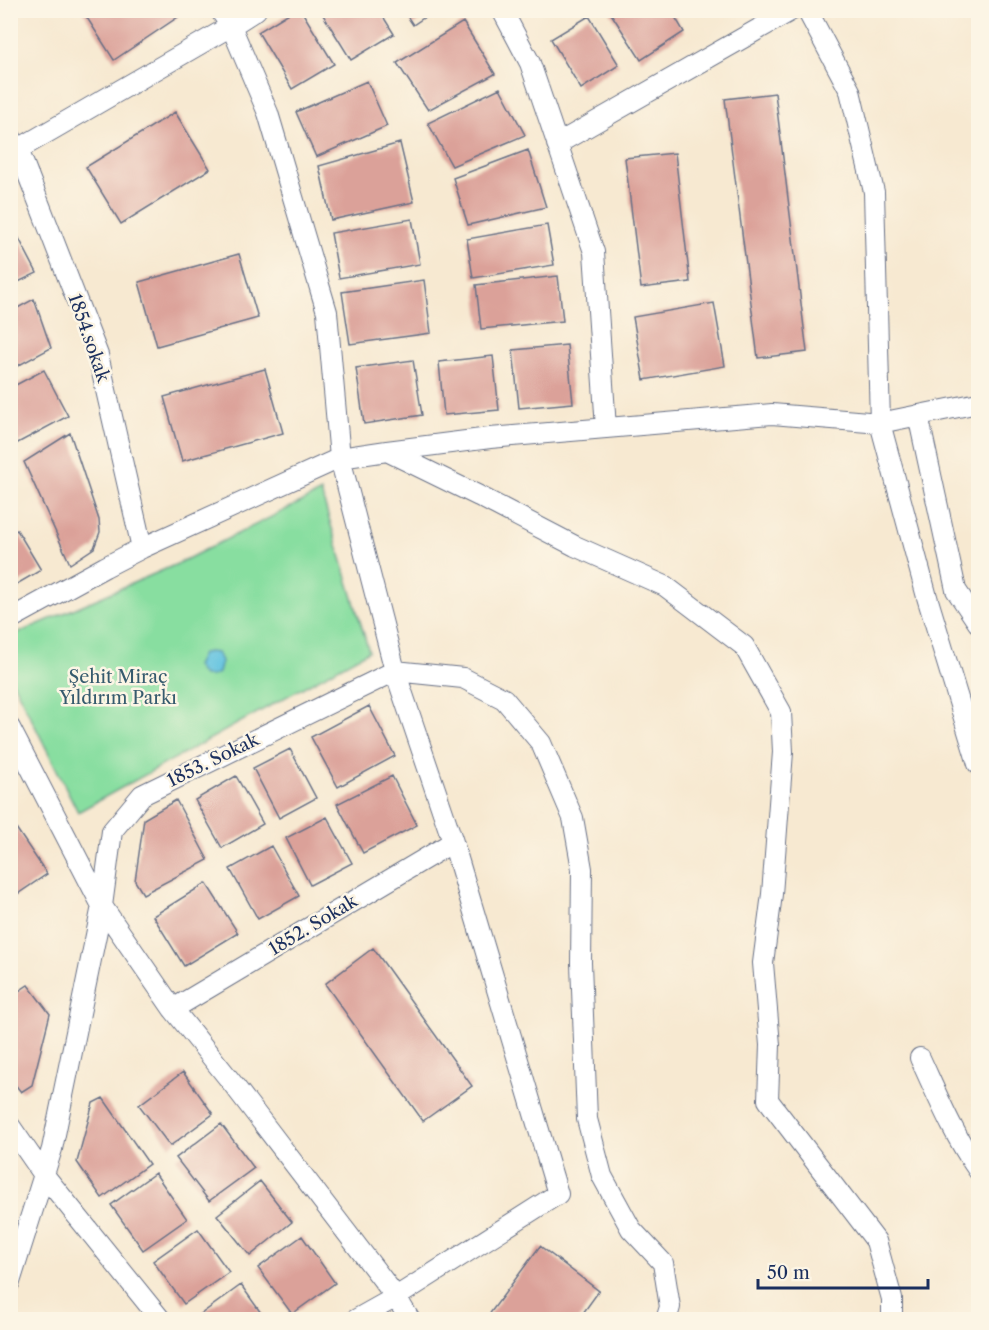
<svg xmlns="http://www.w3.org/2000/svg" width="989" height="1330" font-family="'Libre Caslon Text',serif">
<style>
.green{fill:#88dea0;stroke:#52867f;stroke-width:1.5}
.water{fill:#61c3e0;stroke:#3e799f;stroke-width:1.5}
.building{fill:#dba199}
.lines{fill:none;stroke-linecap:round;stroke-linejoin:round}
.street-casing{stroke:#687086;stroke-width:22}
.street{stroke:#fff;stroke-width:20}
.labels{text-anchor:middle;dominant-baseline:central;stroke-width:5;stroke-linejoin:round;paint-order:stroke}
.street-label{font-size:18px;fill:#1b2f5e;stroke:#fcf5e5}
.park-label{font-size:18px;fill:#365b6e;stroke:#fcf5e5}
</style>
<rect width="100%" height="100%" fill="#fcf5e5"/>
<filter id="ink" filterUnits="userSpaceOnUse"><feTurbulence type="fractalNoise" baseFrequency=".0167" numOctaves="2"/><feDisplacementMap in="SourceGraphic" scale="12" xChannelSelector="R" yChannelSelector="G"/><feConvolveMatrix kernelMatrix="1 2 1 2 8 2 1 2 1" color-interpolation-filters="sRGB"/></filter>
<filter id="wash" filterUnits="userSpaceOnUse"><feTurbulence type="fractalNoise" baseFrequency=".008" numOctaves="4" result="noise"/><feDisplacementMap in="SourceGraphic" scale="24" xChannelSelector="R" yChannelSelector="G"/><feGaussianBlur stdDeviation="1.35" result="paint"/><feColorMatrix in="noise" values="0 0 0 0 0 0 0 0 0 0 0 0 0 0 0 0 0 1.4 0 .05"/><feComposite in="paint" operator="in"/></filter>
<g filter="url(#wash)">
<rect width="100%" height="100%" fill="#f7e9d1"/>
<path class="green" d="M321,492L369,651L78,812L11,678V636L177,564Z"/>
<path class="water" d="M208,652L217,653L221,661L218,673L212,676H203L196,666L202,654Z"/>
<g id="blocks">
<path class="building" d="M82,10H174L178,17L114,60Z
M294,10H301L334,64L292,89L258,32Z
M320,10H379L394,34L351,60Z
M403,10H435L413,25Z
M612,10H671L684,32L641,60L610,12Z
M589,16L619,65L581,89L551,39Z
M463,22L495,74L428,110L397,63Z
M367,81L387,126L316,157L296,112Z
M500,88L525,135L452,166L428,123Z
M775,93L807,352L758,358L725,99Z
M175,112L210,169L121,224L86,167Z
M400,143L414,202L331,220L319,166Z
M528,150L546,207L468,225L453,178Z
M675,153L690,282L641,288L625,158Z
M412,219L420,264L339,278L331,233Z
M10,221L37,273L10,286Z
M547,225L554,265L473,278L467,239Z
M239,254L258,318L157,346L139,282Z
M558,276L563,321L481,329L476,285Z
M424,280L431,333L350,344L342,292Z
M34,299L51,348L10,370V312Z
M714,303L725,366L644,380L633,317Z
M567,345L573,403L519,408L513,350Z
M493,356L499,410L444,415L439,362Z
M413,360L422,415L364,424L356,368Z
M265,369L283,433L182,461L164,397Z
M44,370L68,416L14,445L10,439V388Z
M70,433L99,520L100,532L94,548L70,564L24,462Z
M17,530L41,570L10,588V533Z
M369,706L395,756L338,787L311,737Z
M290,749L316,798L279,818L253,768Z
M236,776L263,824L222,848L195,800Z
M392,776L417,825L363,853L337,804Z
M176,800L208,860L143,894L135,881L144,819Z
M327,817L352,863L310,885L286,838Z
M10,819L47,874L10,899Z
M271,846L299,896L258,919L230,869Z
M206,883L238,933L184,966L153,916Z
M373,948L472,1086L423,1121L325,984Z
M28,985L50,1014L32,1085L21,1092L10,1078V997Z
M183,1072L213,1114L170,1146L139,1105Z
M103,1098L149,1164L102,1198L77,1162L93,1103Z
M221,1124L254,1168L209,1201L176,1158Z
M155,1173L187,1219L143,1250L111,1205Z
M260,1181L292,1222L250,1256L217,1215Z
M198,1229L229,1272L184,1304L153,1261Z
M302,1236L335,1283L292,1314L258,1268Z
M540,1246L599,1291L578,1320H485Z
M241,1285L266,1320H199L197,1317Z"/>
</g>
</g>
<g filter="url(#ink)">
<use href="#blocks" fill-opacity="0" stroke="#687086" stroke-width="1.5"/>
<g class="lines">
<defs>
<path id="street" d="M220,10L231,26L268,113L327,312L340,458L395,671L453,842L558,1194L396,1297L355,1320
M502,10L530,63L594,252L606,428
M807,10L850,91L874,192L880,423L927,597L978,764
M10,136L18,149L98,355L142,548
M557,144L792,10
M10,154L231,26L256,10
M918,415L956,590L978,623
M387,451L479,496L575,546L665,586L744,646L781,712L783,752L772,894L763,963L770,1045L768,1100L876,1241L892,1299V1320
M10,619L105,567L142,548L340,458L387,451L490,438L772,414L880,423L978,403
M10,728L102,906L173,1009L233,1084L396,1297L410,1320
M173,1009L453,842
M920,1058C938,1097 954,1136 978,1170
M10,1126L44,1175L161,1320
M10,1282L52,1149L102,906L112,831L142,795L395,671L463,678L504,699L541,743L573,818L582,869L581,963L587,1119L602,1176L631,1229L663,1263L670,1307L666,1320"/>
</defs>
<use href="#street" class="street-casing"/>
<use href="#street" class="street"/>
</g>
</g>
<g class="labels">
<g class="street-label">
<text transform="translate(89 338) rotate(71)">1854.sokak</text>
<text transform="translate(213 760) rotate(-26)">1853. Sokak</text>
<text transform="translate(313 925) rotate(-31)">1852. Sokak</text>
</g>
<g class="park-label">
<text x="118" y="677">Şehit Miraç<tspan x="118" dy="21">Yıldırım Parkı</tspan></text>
</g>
</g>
<rect width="989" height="1330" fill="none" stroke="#fcf5e5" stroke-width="36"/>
<path d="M758 1279v9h170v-9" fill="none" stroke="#1b2f5e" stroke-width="3"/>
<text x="767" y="1279" font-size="18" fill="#1b2f5e" stroke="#fcf5e5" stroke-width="4.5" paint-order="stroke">50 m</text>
</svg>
